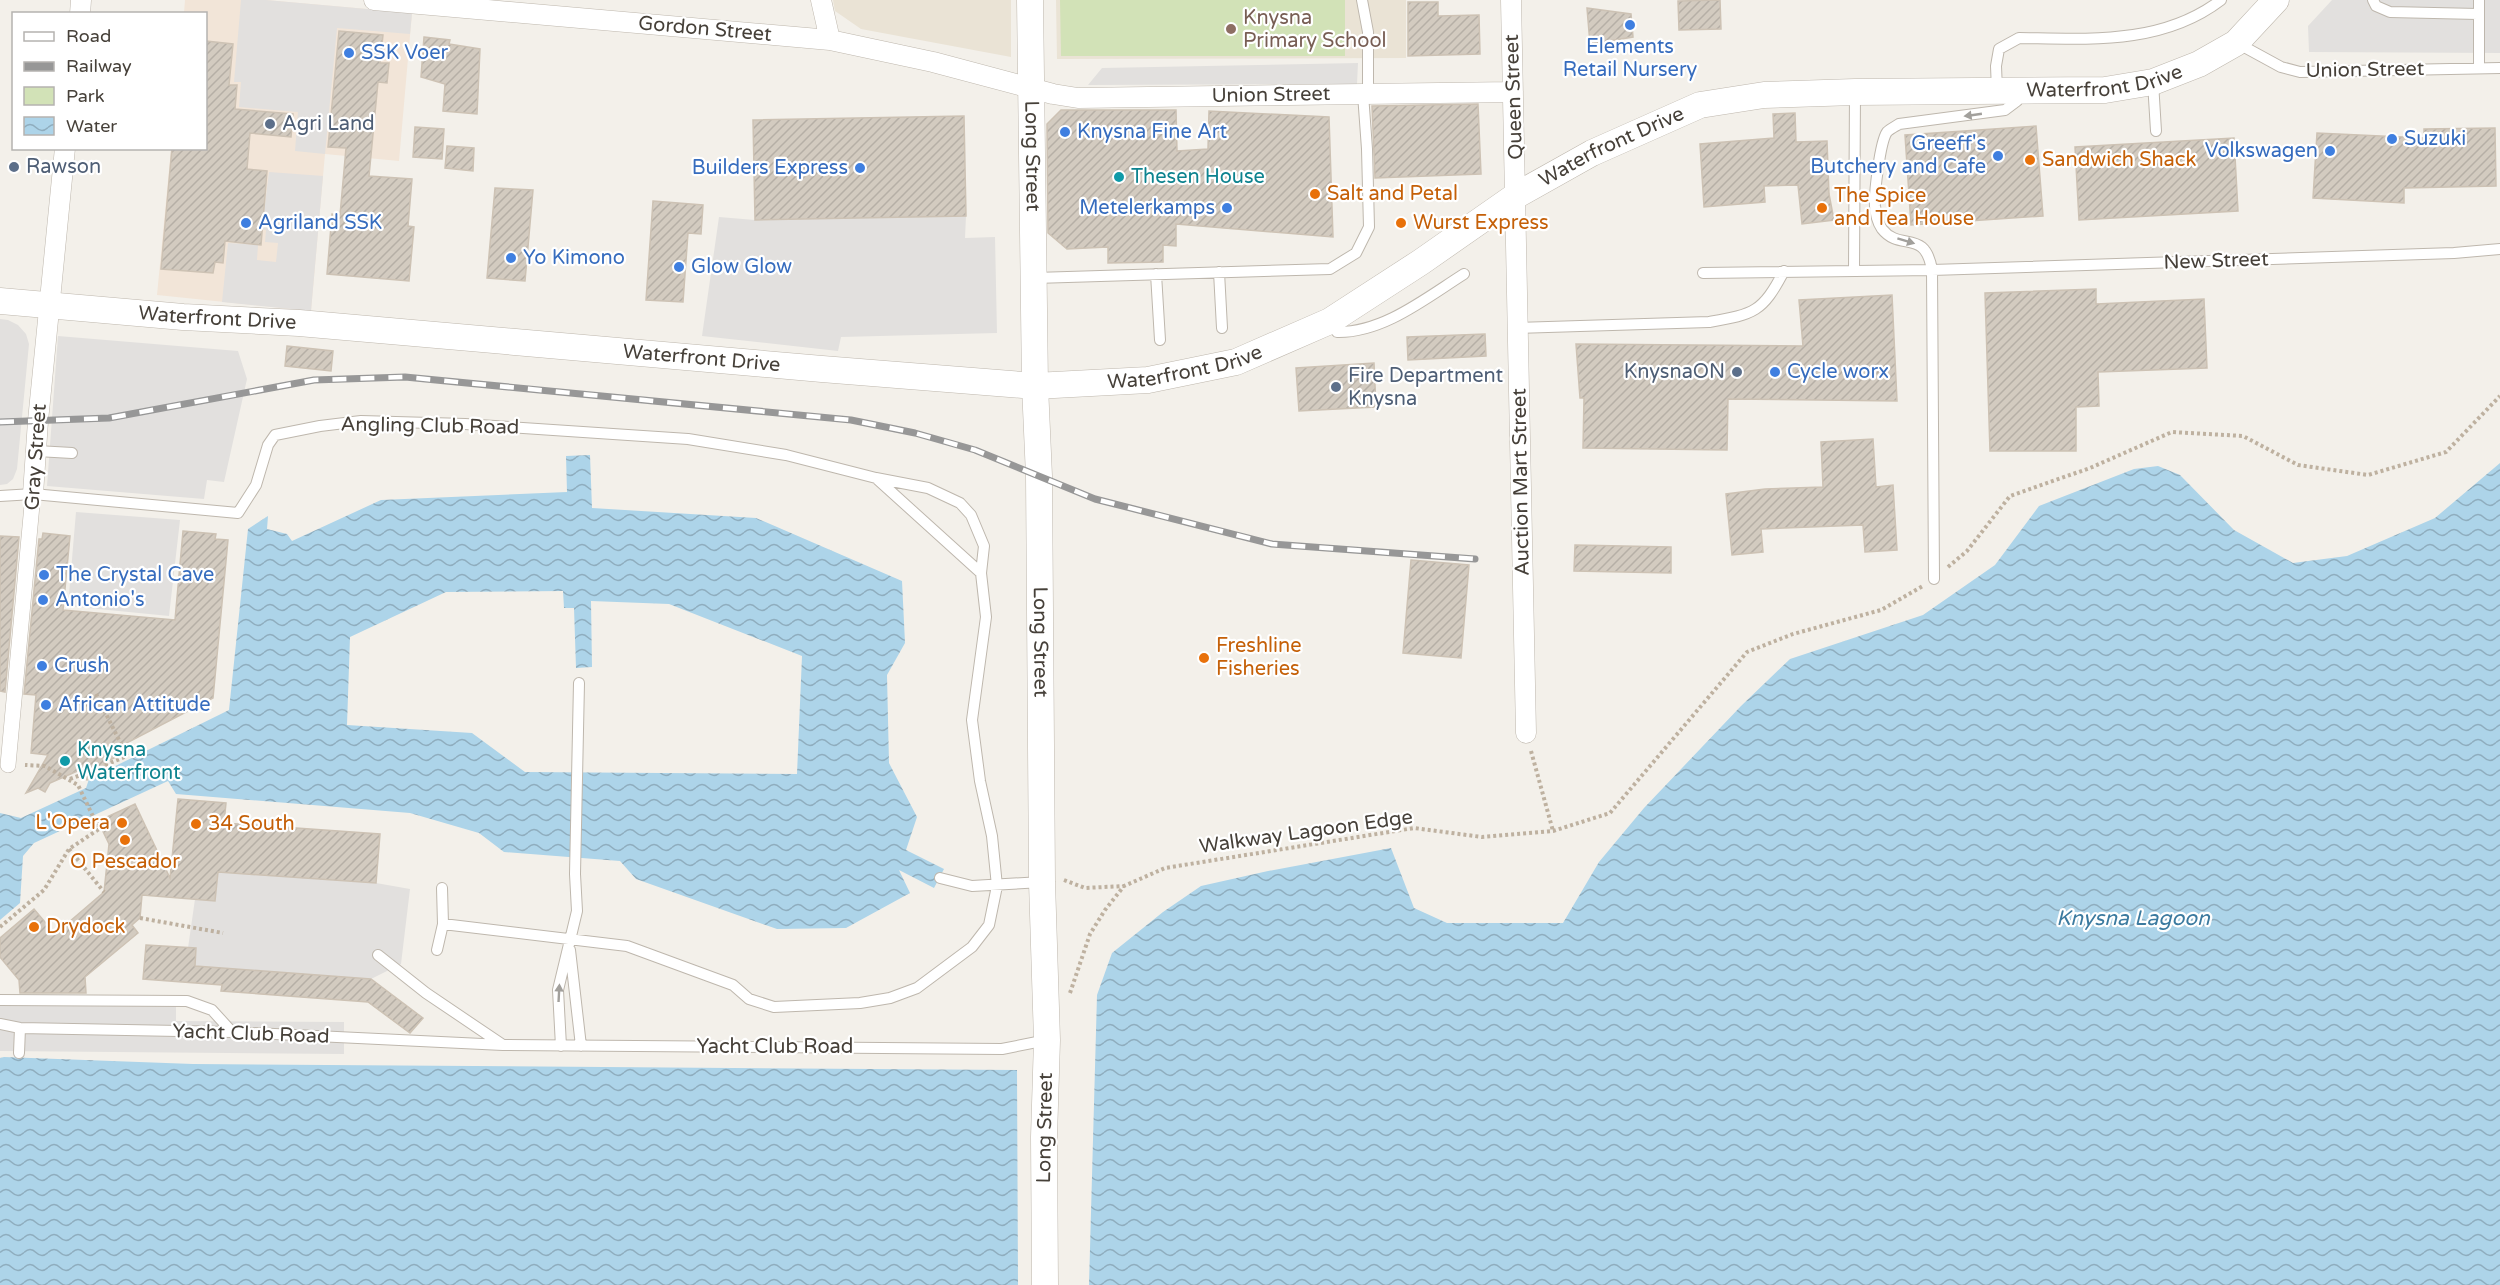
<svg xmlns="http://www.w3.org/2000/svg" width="2500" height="1285" font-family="'Varela Round',sans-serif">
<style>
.commercial{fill:#f2e5d8}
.education{fill:#eae3d5}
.green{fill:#d2e2b7}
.parking{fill:#e2e0de}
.water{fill:url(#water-waves);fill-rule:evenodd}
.building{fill:url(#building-hatch);stroke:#cdc2b4;stroke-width:1.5}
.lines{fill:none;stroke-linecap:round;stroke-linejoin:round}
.service-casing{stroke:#beb7ad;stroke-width:12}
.pedestrian-casing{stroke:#beb7ad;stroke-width:16}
.minor-casing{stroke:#beb7ad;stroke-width:21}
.tertiary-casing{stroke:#beb7ad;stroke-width:27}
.path{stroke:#beb1a0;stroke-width:4;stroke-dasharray:3 3;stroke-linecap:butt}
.service{stroke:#fff;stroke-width:10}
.pedestrian{stroke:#fff;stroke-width:15}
.minor{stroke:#fff;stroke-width:20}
.tertiary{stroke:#fff;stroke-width:26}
.rail-casing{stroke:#979797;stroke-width:7}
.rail{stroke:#fff;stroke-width:4.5;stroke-dasharray:14;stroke-linecap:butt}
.oneway{fill:#a2a09c}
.shop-dot{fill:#3f7fe0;stroke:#fff;stroke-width:2}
.education-dot{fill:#8d6e63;stroke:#fff;stroke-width:2}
.service-dot{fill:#5c6f8a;stroke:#fff;stroke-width:2}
.food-dot{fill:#e8710a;stroke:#fff;stroke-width:2}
.culture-dot{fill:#0f9aa8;stroke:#fff;stroke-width:2}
.labels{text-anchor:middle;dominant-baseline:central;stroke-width:4.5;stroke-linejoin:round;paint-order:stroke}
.education-label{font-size:20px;fill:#785e54;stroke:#fff;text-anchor:start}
.street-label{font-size:20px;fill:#464039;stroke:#fff}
.shop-label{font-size:20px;fill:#366cbe;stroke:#fff;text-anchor:start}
.service-label{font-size:20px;fill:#4e5e75;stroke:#fff;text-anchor:start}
.food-label{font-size:20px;fill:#c56008;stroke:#fff;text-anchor:start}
.culture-label{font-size:20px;fill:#0d838f;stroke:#fff;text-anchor:start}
.water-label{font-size:21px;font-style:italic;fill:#3b7a9f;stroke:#fff}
</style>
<defs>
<pattern id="water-waves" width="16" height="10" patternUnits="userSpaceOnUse" patternTransform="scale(1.5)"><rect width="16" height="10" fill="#add4e9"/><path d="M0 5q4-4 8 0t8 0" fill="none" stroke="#8fadbe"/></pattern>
<pattern id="building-hatch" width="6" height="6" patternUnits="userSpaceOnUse" patternTransform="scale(1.5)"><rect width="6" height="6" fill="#d3cbc0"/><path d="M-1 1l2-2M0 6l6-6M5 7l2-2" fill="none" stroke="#b6afa6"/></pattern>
</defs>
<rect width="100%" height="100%" fill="#f3f0ea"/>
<path class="commercial" d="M185,0H266L412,13L399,161L325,154L311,311L157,295L171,149L206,148V14L184,13Z"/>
<path class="education" d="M833,0H1011V57L861,29L835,11Z
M1056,0H1406V58L1057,59Z"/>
<path class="green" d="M1060,0H1345V56H1061Z"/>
<path class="parking" d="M241,0H266L412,13L410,34L337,28L325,154L295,151L298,112L239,107L241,82H234Z
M2332,0H2500V53L2309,52L2308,26Z
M1358,63L1357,84L1088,85L1102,68Z
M269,172L323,176L311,311L222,302L228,243L258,245L257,260L276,262L278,243L265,242L266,230L262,229Z
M966,216L965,238L995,237L997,333L841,337L838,351L702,336L719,217L755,220Z
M0,319L8,320L18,325L26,334L29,344L17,469L13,479L7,484L0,485Z
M58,336L238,351L247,379L224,482L207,480L204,499L47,486Z
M76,512L180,520L169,616L68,606Z
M218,870L376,883L410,889L401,964L371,979L195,967L196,949L188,948L195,899L215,900Z
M0,996L176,998V1021L344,1022V1054L0,1051Z"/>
<path class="water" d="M590,455L592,508L756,518L902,581L905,643L887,675L889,763L917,817L906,850L944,869L934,888L899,870L910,893L846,928L777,929L636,879L620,861L504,852L479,833L410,813L176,794L168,781L34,843L23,856L20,903L0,920V813L21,818L86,788L89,779L229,710L248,529L268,516L267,529L287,534L292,541L381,500L567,492L566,456ZM563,591L564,608H574L576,668L592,667L591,601L669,604L802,656L797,774L525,772L472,733L347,725L350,637L446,592Z
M2500,463V1285H1089L1097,995L1112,953L1163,912L1201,886L1268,871L1391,848L1414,908L1447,923H1563L1599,862L1644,808L1741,706L1790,659L1923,615L1995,565L2039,506L2134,469L2158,466L2180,475L2234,530L2293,563L2347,556L2435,518Z
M4,1057L193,1064L1017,1070L1018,1285H0V1058Z"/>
<path class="building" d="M1720,0L1721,29L1679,30L1678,1Z
M1408,2H1438V16L1479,15L1480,54L1408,56Z
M1587,8L1631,14L1633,37L1590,44Z
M339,31L383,35L380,63H389L387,83L378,82L369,176L412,179L408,226L414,227L409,281L327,274L332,214L340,215L346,148L328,147Z
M424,37L450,40L449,44L480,49L477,114L443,111L445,84L421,77Z
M206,41L233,44L229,85H237L235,109L293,114L291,137L250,133L247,169L267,171L261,245L225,241L223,263L215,262L213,273L161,269L172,148H206Z
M1478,104L1481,174L1375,178L1372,106Z
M1061,110H1176L1177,151L1208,149L1209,111L1329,117L1333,237L1176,224V246L1163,245V262L1108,263V247L1067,249L1048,233L1047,124Z
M1795,113L1796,142L1827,141L1829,194L1834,220L1802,224L1798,185L1764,186L1765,202L1704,207L1700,144L1774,138L1773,114Z
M964,116L966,216L755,220L753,120Z
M2036,126L2043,216L1911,225L1905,135Z
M415,127L444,129L442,159L413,157Z
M2495,128L2496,186L2404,188V203L2313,198L2317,133L2424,138V129Z
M2234,138L2238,211L2079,220L2075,147Z
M447,146L474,148L473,171L445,168Z
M495,188L533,190L525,281L487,278Z
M653,201L703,205L701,234L688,233L683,302L646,300Z
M2096,289V304L2204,299L2207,368L2098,372L2099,406L2076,407V451H1990L1985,293Z
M1892,295L1897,401L1728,399L1727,450L1583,448L1584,398H1580L1576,344L1803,346L1799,300Z
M1485,334L1486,356L1408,360L1407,337Z
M287,346L333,351L331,371L285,366Z
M1374,363L1376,407L1299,411L1296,368Z
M1873,439L1876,487L1893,485L1897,550L1865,552L1863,525L1761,529L1763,552L1732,555L1726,494L1765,489L1823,487L1821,442Z
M183,531L216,534L215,539L228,540L213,698L115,749L118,756L104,763L107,770L87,780L82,769L50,783L45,792L38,788L26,793L48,755L31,753L36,695L24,694L39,539H42L43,533L70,536L63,610L175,620Z
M0,536L19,537L5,692L0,691Z
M1575,545L1671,547V573L1574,571Z
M1411,560L1469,565L1461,658L1403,653Z
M178,799L226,803L224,823L380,834L376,883L218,872L215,901L142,895L140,918L132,925L138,933L85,977L86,993H20L19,980L0,957V938L34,909L55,934L104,892L109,844L98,821L135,804L170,878Z
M146,945L196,948L195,966L371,979L423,1018L410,1033L368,1002L221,991L222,985L143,979Z"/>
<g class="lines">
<defs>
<path id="service" d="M1362,0L1368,32V94
M2373,0L2376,6L2390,12L2478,14
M2479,0V68
M2237,43L2281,67L2300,72L2500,68
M2153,82L2156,131
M1997,90L1996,66L1999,49L2019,38C2089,39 2162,45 2221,0
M1854,271L1855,92
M1219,272L1222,328
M1703,273L1932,270L2454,253L2500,249
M1156,274L1160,340
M1035,278L1330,269L1356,253L1369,227L1367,149L1363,94
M1330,321L1337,332C1383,333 1426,298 1464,274
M1518,328L1709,322C1754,314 1762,313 1784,271
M37,451L72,453
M876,478L981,573
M0,496L33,494L238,513L256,485L268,445L275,435L320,426L361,421L465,424L688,439L786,455L876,478L928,488L960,503L971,515L984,546L981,573L986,617L972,720L980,781L992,836L997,886L989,925L972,947L917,988L890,998L860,1003L774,1007L749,999L733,985L627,946L443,924
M1934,579L1932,270C1925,228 1900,252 1882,229C1877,222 1876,215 1875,206C1874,194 1880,142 1887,132C1890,129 1896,126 1899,124L2005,110L2017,101L2021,91
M940,878L972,886L1042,882
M437,950L443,924L442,888
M570,950L581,1046
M378,955L426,993L503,1045
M0,1000L187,1001L212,1010L232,1032
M0,1024L20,1028L232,1032L503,1045L1002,1049L1047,1040
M561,1046L558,990L577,911L575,874L579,683
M19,1053L20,1028"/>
<path id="pedestrian" d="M8,765L33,494"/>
<path id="minor" d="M374,0L830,40L933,62L1053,94L1078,98L1513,92
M821,0L830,40
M1511,0L1526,733
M80,14L81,0
M33,494L38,421L65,148"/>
<g id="tertiary">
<path id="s1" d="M1030,0L1035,386L1039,476L1042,882L1047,1040L1044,1137L1045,1285"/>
<path id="s2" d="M0,301L183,317L299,323L822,369L1035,386L1148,380L1236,362L1330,321L1421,262L1517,195L1592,153L1700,105L1764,95L1855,92L2105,90L2153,82L2199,64L2236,43L2276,0"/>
</g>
</defs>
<use href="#service" class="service-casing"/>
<use href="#pedestrian" class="pedestrian-casing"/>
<use href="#minor" class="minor-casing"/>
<use href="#tertiary" class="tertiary-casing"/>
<path class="path" d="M1948,567L1967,551L2010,496L2090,468L2172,432L2243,436L2298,465L2368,475L2446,452L2500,396
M96,694L127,756L105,765
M1531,751L1553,831
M70,779L84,774
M69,849L104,892
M1064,880L1085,888L1124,886
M140,918L223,933
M0,927L44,890L69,849L99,829L78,785L45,766L25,765
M1070,993L1090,934L1105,910L1124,886L1165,868L1414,828L1482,837L1553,831L1610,813L1747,652L1793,634L1881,610L1923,586"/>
<use href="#service" class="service"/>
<use href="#pedestrian" class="pedestrian"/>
<use href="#minor" class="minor"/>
<use href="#tertiary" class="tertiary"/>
<defs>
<path id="rail" d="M0,422L109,418L314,380L405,377L851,420L915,433L975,450L1095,499L1272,544L1475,559"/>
</defs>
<use href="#rail" class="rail-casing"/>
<use href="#rail" class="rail"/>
</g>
<defs><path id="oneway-solid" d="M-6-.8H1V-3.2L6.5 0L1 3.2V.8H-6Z" transform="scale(1.5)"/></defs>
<g class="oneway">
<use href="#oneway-solid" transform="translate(1973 115) rotate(172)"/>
<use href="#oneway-solid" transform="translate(1906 241) rotate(17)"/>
<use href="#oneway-solid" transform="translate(559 993) rotate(-87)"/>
</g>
<g class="shop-dot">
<circle cx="1630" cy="25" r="6"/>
<circle cx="349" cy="53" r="6"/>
<circle cx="1065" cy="132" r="6"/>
<circle cx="2392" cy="139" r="6"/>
<circle cx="2330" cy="151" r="6"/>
<circle cx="1998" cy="156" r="6"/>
<circle cx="860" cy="168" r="6"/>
<circle cx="1227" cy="208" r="6"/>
<circle cx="246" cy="223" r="6"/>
<circle cx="511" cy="258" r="6"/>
<circle cx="679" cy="267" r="6"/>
<circle cx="1775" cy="372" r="6"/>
<circle cx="44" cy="575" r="6"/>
<circle cx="43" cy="600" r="6"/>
<circle cx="42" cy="666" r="6"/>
<circle cx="46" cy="705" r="6"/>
</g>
<circle class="education-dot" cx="1231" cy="29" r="6"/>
<g class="service-dot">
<circle cx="270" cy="124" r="6"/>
<circle cx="14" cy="167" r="6"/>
<circle cx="1737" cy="372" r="6"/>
<circle cx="1336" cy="387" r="6"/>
</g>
<g class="food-dot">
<circle cx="2030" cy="160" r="6"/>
<circle cx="1315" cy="194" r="6"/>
<circle cx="1822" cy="208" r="6"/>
<circle cx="1401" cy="223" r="6"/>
<circle cx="1204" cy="658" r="6"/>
<circle cx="122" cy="823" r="6"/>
<circle cx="196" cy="824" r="6"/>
<circle cx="125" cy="840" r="6"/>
<circle cx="34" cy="927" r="6"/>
</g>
<g class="culture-dot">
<circle cx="1119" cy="177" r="6"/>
<circle cx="65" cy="761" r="6"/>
</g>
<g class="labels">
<g class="education-label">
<text x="1243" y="18">Knysna<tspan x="1243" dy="23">Primary School</tspan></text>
</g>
<g class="street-label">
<text transform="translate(705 29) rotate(5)">Gordon Street</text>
<text transform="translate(2365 70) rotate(-1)">Union Street</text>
<text stroke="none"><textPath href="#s2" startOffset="2180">Waterfront Drive</textPath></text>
<text transform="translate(1271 95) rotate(-1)">Union Street</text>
<text transform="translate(1514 97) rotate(-92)">Queen Street</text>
<text stroke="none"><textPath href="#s2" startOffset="1676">Waterfront Drive</textPath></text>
<text stroke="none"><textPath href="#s1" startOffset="156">Long Street</textPath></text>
<text transform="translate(2216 261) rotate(-2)">New Street</text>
<text stroke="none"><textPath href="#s2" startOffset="218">Waterfront Drive</textPath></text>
<text stroke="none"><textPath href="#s2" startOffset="704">Waterfront Drive</textPath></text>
<text stroke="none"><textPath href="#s2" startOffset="1190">Waterfront Drive</textPath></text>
<text transform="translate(430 426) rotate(1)">Angling Club Road</text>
<text transform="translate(36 457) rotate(-86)">Gray Street</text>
<text transform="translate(1521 482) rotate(-91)">Auction Mart Street</text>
<text stroke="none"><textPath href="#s1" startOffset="642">Long Street</textPath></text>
<text transform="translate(1306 832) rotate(-8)">Walkway Lagoon Edge</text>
<text transform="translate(251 1034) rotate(2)">Yacht Club Road</text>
<text x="775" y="1047">Yacht Club Road</text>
<text transform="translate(1045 1128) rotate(-89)">Long Street</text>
</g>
<g class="shop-label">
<text x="1630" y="47" text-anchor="middle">Elements<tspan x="1630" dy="23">Retail Nursery</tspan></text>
<text x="361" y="53">SSK Voer</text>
<text x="1077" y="132">Knysna Fine Art</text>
<text x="2404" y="139">Suzuki</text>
<text x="1986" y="144" text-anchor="end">Greeff's<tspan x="1986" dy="23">Butchery and Cafe</tspan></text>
<text x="2318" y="151" text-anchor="end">Volkswagen</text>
<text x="848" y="168" text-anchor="end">Builders Express</text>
<text x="1215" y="208" text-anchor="end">Metelerkamps</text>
<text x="258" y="223">Agriland SSK</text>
<text x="523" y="258">Yo Kimono</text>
<text x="691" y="267">Glow Glow</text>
<text x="1787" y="372">Cycle worx</text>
<text x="56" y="575">The Crystal Cave</text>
<text x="55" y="600">Antonio's</text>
<text x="54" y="666">Crush</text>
<text x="58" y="705">African Attitude</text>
</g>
<g class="service-label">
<text x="282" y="124">Agri Land</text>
<text x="26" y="167">Rawson</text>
<text x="1725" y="372" text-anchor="end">KnysnaON</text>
<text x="1348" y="376">Fire Department<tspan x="1348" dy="23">Knysna</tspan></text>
</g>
<g class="food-label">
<text x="2042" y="160">Sandwich Shack</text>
<text x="1327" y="194">Salt and Petal</text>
<text x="1834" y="196">The Spice<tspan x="1834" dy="23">and Tea House</tspan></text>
<text x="1413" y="223">Wurst Express</text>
<text x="1216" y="646">Freshline<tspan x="1216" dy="23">Fisheries</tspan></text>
<text x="110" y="823" text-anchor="end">L'Opera</text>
<text x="208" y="824">34 South</text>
<text x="125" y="862" text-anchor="middle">O Pescador</text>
<text x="46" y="927">Drydock</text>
</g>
<g class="culture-label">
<text x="1131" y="177">Thesen House</text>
<text x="77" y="750">Knysna<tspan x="77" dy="23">Waterfront</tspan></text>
</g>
<g class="water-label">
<text x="2133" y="918">Knysna Lagoon</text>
</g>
</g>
<rect x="12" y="12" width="195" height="138" fill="#ffffff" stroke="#b5b3b0" stroke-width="1.5"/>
<rect x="24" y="32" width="30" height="9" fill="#ffffff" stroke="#b5b3b0" stroke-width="1.5"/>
<text x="66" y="42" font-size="18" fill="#464039">Road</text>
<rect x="24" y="62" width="30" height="9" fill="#979797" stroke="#b5b3b0" stroke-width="1.5"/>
<text x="66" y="72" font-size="18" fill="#464039">Railway</text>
<rect x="24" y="87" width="30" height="18" fill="#d2e2b7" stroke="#b5b3b0" stroke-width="1.5"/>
<text x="66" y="102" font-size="18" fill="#464039">Park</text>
<rect x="24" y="117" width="30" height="18" fill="url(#water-waves)" stroke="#b5b3b0" stroke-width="1.5"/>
<text x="66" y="132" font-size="18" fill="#464039">Water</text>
</svg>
